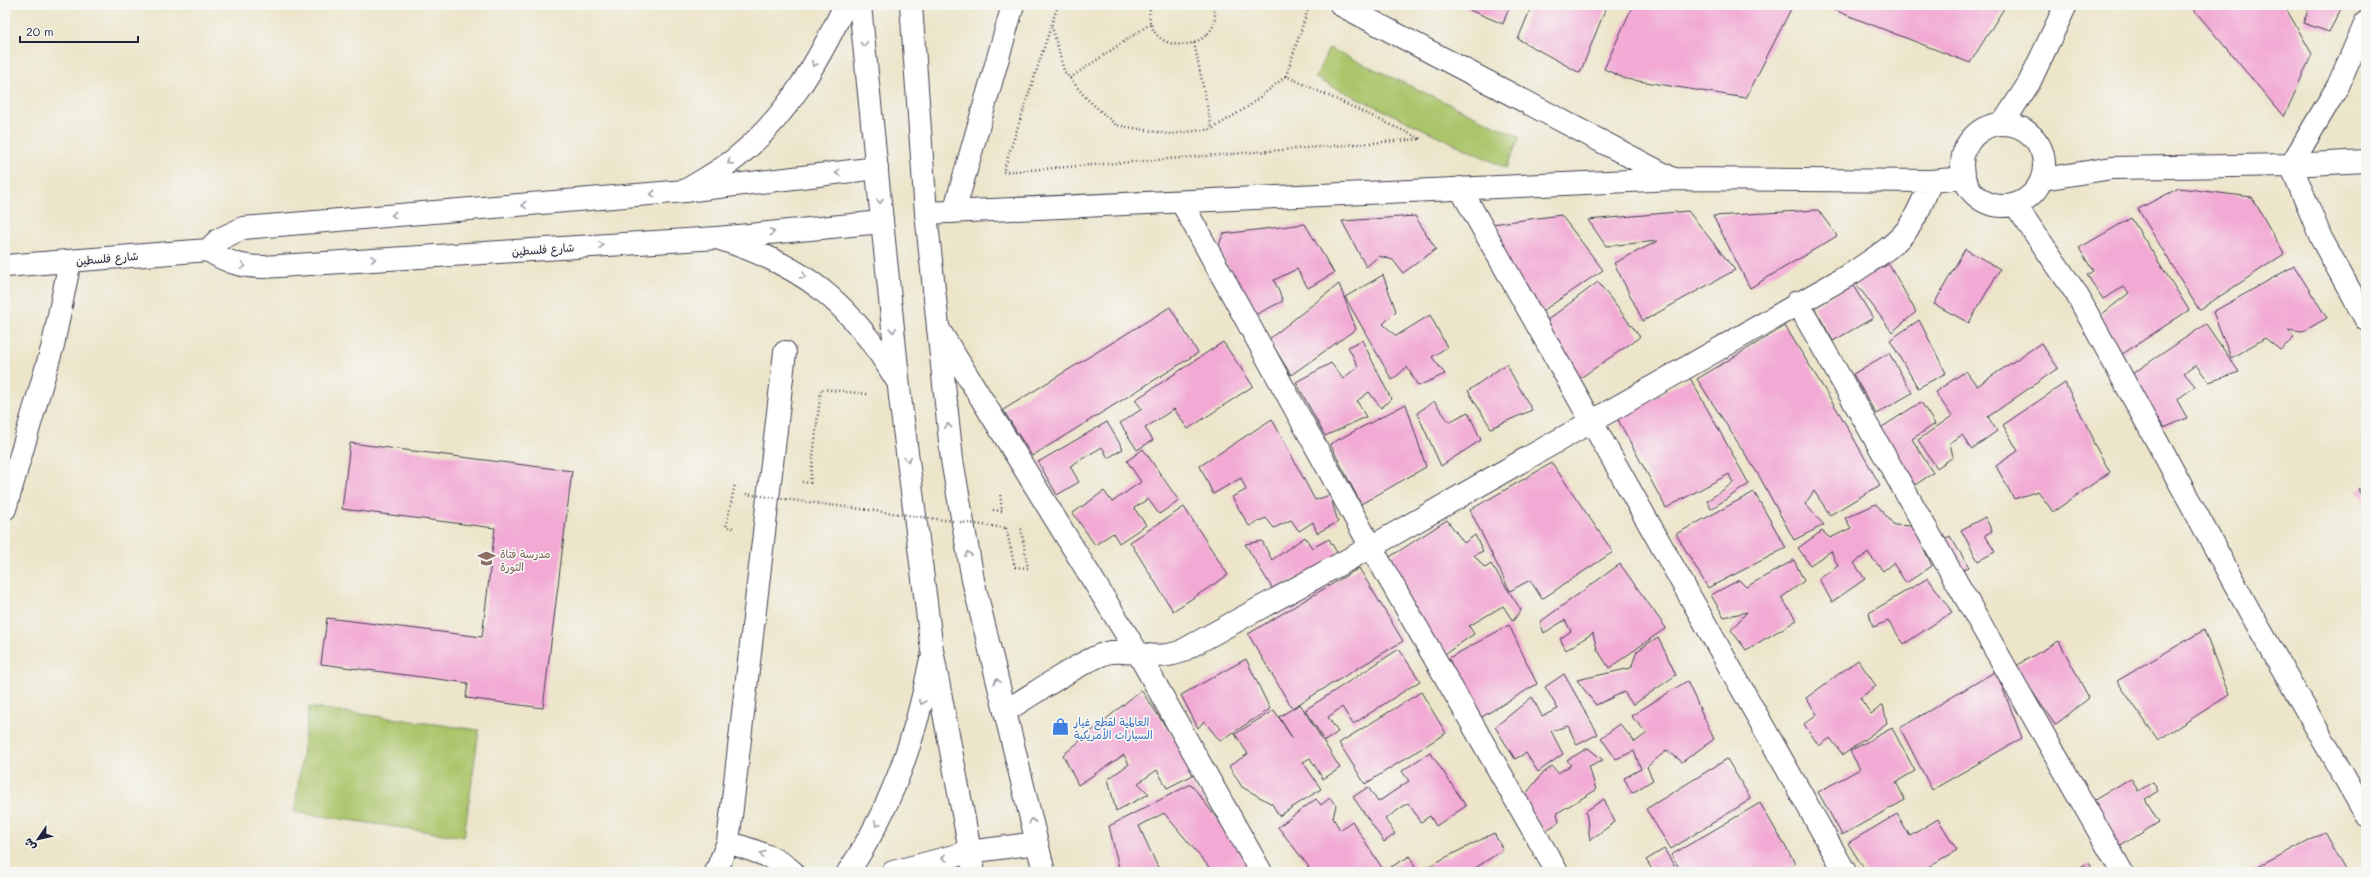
<svg xmlns="http://www.w3.org/2000/svg" width="2371" height="877" font-family="Mali,'Playpen Sans Arabic',sans-serif">
<style>
.green{fill:#abc56b;stroke:#667453}
.building{fill:#f2aad4}
.lines{fill:none;stroke-linecap:round;stroke-linejoin:round}
.minor-casing{stroke:#403f50;stroke-width:24}
.major-casing{stroke:#403f50;stroke-width:24}
.path{stroke:#403f50;stroke-width:2.5;stroke-dasharray:1 3;stroke-linecap:butt}
.minor{stroke:#fff;stroke-width:22}
.major{stroke:#fff;stroke-width:22}
.path-bridge{stroke:#403f50;stroke-width:2.5;stroke-dasharray:1 3;stroke-linecap:butt}
.oneway{stroke:#9c9ca7}
.labels{text-anchor:middle;dominant-baseline:central;stroke-width:3.5;stroke-linejoin:round;paint-order:stroke}
.street-label{font-size:11px;fill:#22223b;stroke:#f6f6f2}
.education-label{font-size:11px;fill:#785e54;stroke:#f6f6f2;text-anchor:start}
.shop-label{font-size:11px;fill:#366cbe;stroke:#f6f6f2;text-anchor:start}
</style>
<rect width="100%" height="100%" fill="#f6f6f2"/>
<filter id="ink" filterUnits="userSpaceOnUse"><feTurbulence type="fractalNoise" baseFrequency=".025" numOctaves="2"/><feDisplacementMap in="SourceGraphic" scale="8" xChannelSelector="R" yChannelSelector="G"/><feConvolveMatrix kernelMatrix="1 2 1 2 8 2 1 2 1" color-interpolation-filters="sRGB"/></filter>
<filter id="wash" filterUnits="userSpaceOnUse"><feTurbulence type="fractalNoise" baseFrequency=".012" numOctaves="4" result="noise"/><feDisplacementMap in="SourceGraphic" scale="16" xChannelSelector="R" yChannelSelector="G"/><feGaussianBlur stdDeviation="0.9" result="paint"/><feColorMatrix in="noise" values="0 0 0 0 0 0 0 0 0 0 0 0 0 0 0 0 0 1.4 0 .05"/><feComposite in="paint" operator="in"/></filter>
<g filter="url(#wash)">
<rect width="100%" height="100%" fill="#ece5ca"/>
<path class="green" d="M1329,48L1520,137L1506,168L1315,78Z
M309,707L479,730L464,837L294,812Z"/>
<g id="blocks">
<path class="building" d="M1458,5H1510L1503,24Z
M1532,5H1607L1580,73L1518,39Z
M1633,5H1789L1792,7L1746,98L1626,79L1604,69Z
M1830,5H2006L1970,63L1829,8Z
M2190,5H2284L2312,54L2284,117Z
M2310,5H2343L2329,32L2303,23Z
M2179,188L2252,197L2284,254L2199,310L2138,209Z
M1818,210L1837,236L1750,288L1713,216Z
M1688,211L1735,270L1643,321L1614,263L1658,241L1606,246L1588,220Z
M1561,215L1603,270L1538,314L1484,225Z
M1415,216L1436,249L1403,273L1393,260L1379,256L1366,267L1342,221Z
M2131,218L2189,310L2121,355L2101,315L2129,293L2124,287L2103,299L2087,275L2093,271L2079,248Z
M1305,224L1334,273L1308,288L1297,269L1274,280L1283,301L1255,315L1218,248L1223,234Z
M1965,249L2000,269L1969,323L1934,304Z
M1889,264L1916,312L1892,332L1855,282Z
M2294,266L2327,318L2302,332L2288,330L2294,338L2280,350L2265,338L2231,358L2213,312Z
M1383,275L1396,311L1383,324L1396,336L1430,315L1447,347L1432,357L1445,374L1418,386L1407,367L1392,380L1345,297Z
M1598,282L1640,337L1573,383L1542,324Z
M1339,284L1356,329L1291,375L1269,339Z
M1852,284L1873,318L1833,341L1814,307Z
M1170,307L1198,353L1032,456L1003,410Z
M1919,320L1946,373L1918,388L1890,340Z
M2206,324L2239,372L2209,382L2196,365L2184,373L2195,386L2177,400L2187,418L2164,428L2158,418L2151,423L2129,376Z
M1785,326L1841,416L1880,485L1830,515L1814,491L1805,504L1824,525L1794,540L1758,474L1697,379Z
M1362,340L1391,399L1381,408L1369,392L1357,401L1366,417L1325,436L1296,382L1331,363L1343,379L1358,366L1348,347Z
M1223,342L1253,386L1188,429L1174,409L1145,428L1153,440L1137,450L1120,423L1142,409L1135,400Z
M2041,343L2058,368L1988,417L1997,431L1972,449L1962,435L1950,443L1953,457L1937,468L1918,440L1952,416L1935,392L1966,371L1977,386Z
M1889,353L1912,393L1876,414L1853,374Z
M1506,364L1532,410L1491,428L1468,391Z
M1690,378L1749,484L1711,509L1707,501L1733,483L1729,474L1666,508L1617,418Z
M2065,383L2092,436L2093,442L2110,472L2053,512L2038,491L2014,499L1996,466L2018,451L2003,425Z
M1434,401L1449,422L1468,412L1481,440L1441,466L1417,413Z
M1921,402L1935,424L1912,439L1933,473L1915,485L1879,429Z
M1406,404L1426,467L1361,504L1330,444Z
M1272,419L1315,500L1330,495L1338,522L1317,533L1313,522L1299,531L1291,520L1274,528L1266,518L1249,526L1232,497L1246,490L1241,478L1213,494L1200,466Z
M1107,422L1123,449L1108,458L1102,447L1070,466L1079,482L1057,495L1038,462Z
M350,443L572,471L543,708L466,698L468,683L321,664L327,618L482,637L495,528L342,509Z
M1143,449L1179,501L1159,514L1148,499L1134,508L1146,525L1119,543L1113,533L1095,545L1073,513L1104,491L1112,502L1141,482L1127,461Z
M1552,463L1613,552L1542,599L1530,580L1510,591L1470,510Z
M2366,485V502L2358,490Z
M1754,492L1786,548L1708,588L1676,534Z
M1876,504L1894,525L1913,526L1932,566L1906,583L1893,563L1883,571L1868,553L1854,563L1865,579L1832,602L1819,579L1838,566L1831,551L1810,565L1798,548L1822,531L1830,538L1851,528L1845,518Z
M1184,507L1228,575L1173,611L1130,542Z
M1985,517L1992,531L1985,535L1995,552L1978,561L1961,530Z
M1447,520L1464,543L1475,535L1483,551L1474,555L1485,568L1491,564L1521,610L1513,621L1503,606L1469,626L1474,634L1439,658L1385,560Z
M1950,536L1969,567L1960,572L1941,542Z
M1305,537L1312,548L1329,539L1339,556L1274,591L1245,544L1262,541L1272,560Z
M1794,560L1804,581L1781,598L1797,620L1746,650L1731,630L1747,612L1724,617L1711,595L1739,580L1746,587Z
M1620,564L1666,628L1609,668L1597,649L1593,633L1566,650L1560,639L1571,631L1565,620L1544,633L1540,622Z
M1359,568L1403,641L1292,708L1248,634Z
M1928,578L1952,612L1904,644L1888,621L1873,627L1869,613Z
M1509,625L1537,684L1475,721L1449,658Z
M2204,630L2229,695L2158,740L2117,681Z
M1658,637L1676,675L1633,705L1624,692L1596,705L1577,680L1631,668L1637,651Z
M2059,641L2089,698L2055,725L2015,666Z
M1399,649L1420,681L1353,724L1342,707L1328,717L1338,732L1325,741L1305,710Z
M1246,659L1270,709L1220,741L1204,721L1198,728L1181,695Z
M1858,660L1876,686L1860,698L1871,714L1883,705L1887,723L1843,755L1830,738L1819,746L1804,724L1817,714L1806,698Z
M1996,671L2022,738L1932,790L1900,728Z
M1564,674L1598,734L1577,745L1568,726L1551,731L1563,754L1538,772L1526,753L1515,759L1495,727L1532,697L1542,716L1558,709L1545,687Z
M1687,681L1714,739L1682,762L1667,750L1647,767L1653,780L1632,793L1624,778L1641,769L1634,751L1616,759L1601,738L1620,724L1635,742L1647,733L1631,716Z
M1141,690L1197,773L1167,788L1157,770L1138,783L1149,794L1116,811L1108,779L1129,764L1124,755L1078,785L1063,755Z
M1421,692L1446,733L1365,784L1339,743Z
M1300,704L1340,768L1323,779L1310,758L1303,762L1321,789L1279,816L1272,804L1242,787L1229,766L1248,754L1235,734L1274,710L1293,739L1279,717Z
M1892,728L1915,771L1896,782L1905,800L1842,835L1818,792L1860,769L1850,751Z
M1588,748L1603,760L1589,766L1596,790L1557,813L1559,822L1545,831L1521,800L1541,775L1552,766L1558,773L1571,765L1567,760Z
M1430,752L1466,806L1436,826L1430,816L1421,822L1408,803L1385,819L1395,834L1384,842L1353,797L1368,787L1378,802L1409,781L1402,771Z
M1727,759L1751,799L1671,849L1646,809Z
M2131,778L2138,791L2153,782L2158,791L2145,799L2159,822L2116,849L2088,804Z
M1191,784L1254,868L1248,872H1198L1209,867L1164,813L1139,826L1160,872H1120L1109,826Z
M1330,798L1336,805L1333,818L1340,830L1352,821L1384,871L1410,856L1417,872H1302L1309,867L1278,827L1316,799L1321,805Z
M1604,799L1615,822L1590,840L1586,811Z
M1760,803L1795,863L1780,872H1682L1671,855Z
M1897,814L1910,836L1938,819L1957,850L1919,872H1866L1848,843Z
M2324,832L2346,872H2249Z
M1494,833L1503,850L1469,872H1423L1421,870Z
M1664,849L1678,872H1654L1646,860Z
M2089,863L2094,872H2074Z"/>
</g>
</g>
<g filter="url(#ink)">
<use href="#blocks" fill-opacity="0" stroke="#403f50" stroke-width="1"/>
<g class="lines">
<defs>
<path id="minor" d="M1341,5L1673,179
M2366,22L2338,86L2291,165L2321,238L2366,320
M2003,123L2029,83L2066,5
M1962 165a41 41 0 1 1 82 0a41 41 0 1 1-82 0Z
M2043,179L2112,168L2291,165L2366,161
M1460,188L1845,872
M1182,203L1371,547L1557,872
M2016,206L2076,293L2250,612L2366,815
M954,212L1013,5
M926,213L1674,179L1931,181L1963,178
M208,250L218,240L243,228L685,191L877,168
M5,266L208,250C226,262 242,267 263,267L717,238L882,222
M1797,302L2122,872
M938,328L1139,655L1261,872
M5,509L53,345L70,261
M1005,711C1028,698 1089,655 1111,652C1138,649 1151,662 1180,652L1371,547L1854,272C1871,260 1892,248 1906,231C1917,217 1924,198 1931,181
M728,842C750,850 776,856 793,872
M716,872L728,842L785,352"/>
<path id="major" d="M860,5L900,397L932,650L974,872
M911,5L926,213L952,460L973,580L1044,872
M685,191C702,180 720,171 736,158C786,118 818,62 845,5
M717,238C803,265 849,301 896,379
M848,872C891,809 916,738 930,663
M893,872L969,852L1037,843"/>
</defs>
<use href="#minor" class="minor-casing"/>
<use href="#major" class="major-casing"/>
<path class="path" d="M1058,5L1003,172L1421,139L1286,76L1308,9
M1150,5C1141,64 1229,51 1213,5
M1052,26L1064,71L1086,98L1116,125L1169,134L1212,129L1249,106L1286,76
M1194,43L1212,129
M1070,78L1150,24
M802,482L810,483L821,389L867,394
M993,510L1002,511L1000,493
M733,528L726,527L735,484
M1006,528L1015,567L1028,568L1021,528"/>
<use href="#minor" class="minor"/>
<use href="#major" class="major"/>
<path class="path-bridge" d="M746,494L1006,528"/>
</g>
<defs><path id="oneway-chevron" d="M-2-3.5L2.5 0L-2 3.5" fill="none" stroke-width="1.6" stroke-linecap="round" stroke-linejoin="round"/></defs>
<g class="oneway">
<use href="#oneway-chevron" transform="translate(864 44) rotate(84)"/>
<use href="#oneway-chevron" transform="translate(814 64) rotate(121)"/>
<use href="#oneway-chevron" transform="translate(730 162) rotate(147)"/>
<use href="#oneway-chevron" transform="translate(838 173) rotate(173)"/>
<use href="#oneway-chevron" transform="translate(653 194) rotate(175)"/>
<use href="#oneway-chevron" transform="translate(880 201) rotate(85)"/>
<use href="#oneway-chevron" transform="translate(524 205) rotate(175)"/>
<use href="#oneway-chevron" transform="translate(394 215) rotate(175)"/>
<use href="#oneway-chevron" transform="translate(772 232) rotate(-5)"/>
<use href="#oneway-chevron" transform="translate(601 245) rotate(-4)"/>
<use href="#oneway-chevron" transform="translate(373 259) rotate(-4)"/>
<use href="#oneway-chevron" transform="translate(243 266) rotate(9)"/>
<use href="#oneway-chevron" transform="translate(803 276) rotate(35)"/>
<use href="#oneway-chevron" transform="translate(893 330) rotate(84)"/>
<use href="#oneway-chevron" transform="translate(948 426) rotate(-96)"/>
<use href="#oneway-chevron" transform="translate(908 459) rotate(83)"/>
<use href="#oneway-chevron" transform="translate(968 554) rotate(-100)"/>
<use href="#oneway-chevron" transform="translate(997 681) rotate(-104)"/>
<use href="#oneway-chevron" transform="translate(922 702) rotate(103)"/>
<use href="#oneway-chevron" transform="translate(1032 821) rotate(-104)"/>
<use href="#oneway-chevron" transform="translate(877 824) rotate(118)"/>
<use href="#oneway-chevron" transform="translate(762 854) rotate(-159)"/>
<use href="#oneway-chevron" transform="translate(944 858) rotate(166)"/>
</g>
</g>
<defs>
<symbol id="school-bare" viewBox="-9 -9 18 18"><path d="M0-5L7-2L0 1L-7-2ZM-4 1L0 2.5L4 1V4Q0 6-4 4Z" fill="#8d6e63" stroke="#f6f6f2" stroke-width="2.5" paint-order="stroke"/></symbol>
<symbol id="shop-bare" viewBox="-9 -9 18 18"><path d="M-5-2.5h2.3a2.7 3.5 0 0 1 5.4 0H5L5.5 6h-11ZM-1.5-2.5h3a1.5 2.3 0 0 0-3 0Z" fill="#3f7fe0" stroke="#f6f6f2" stroke-width="2.5" paint-order="stroke"/></symbol>
</defs>
<g fill-rule="evenodd">
<use href="#school-bare" x="474" y="546" width="25" height="25"/>
<use href="#shop-bare" x="1048" y="714" width="25" height="25"/>
</g>
<g class="labels">
<g class="street-label">
<text transform="translate(543 249) rotate(-4)">شارع فلسطين</text>
<text transform="translate(107 258) rotate(-5)">شارع فلسطين</text>
</g>
<g class="education-label">
<text x="500" y="553">مدرسة فتاة<tspan x="500" dy="13">الثورة</tspan></text>
</g>
<g class="shop-label">
<text x="1074" y="721">العالمية لقطع غيار<tspan x="1074" dy="13">السيارات الأمريكية</tspan></text>
</g>
</g>
<rect width="2371" height="877" fill="none" stroke="#f6f6f2" stroke-width="20"/>
<g transform="translate(38 839) rotate(236)" stroke="#f6f6f2" stroke-width="3" paint-order="stroke">
<path d="M0-3L7 15L0 10L-7 15Z" fill="#22223b"/>
<text y="-6" font-size="11" font-weight="bold" text-anchor="middle" fill="#22223b">ش</text>
</g>
<path d="M20 36v6h118v-6" fill="none" stroke="#22223b" stroke-width="2"/>
<text x="26" y="36" font-size="12" fill="#22223b" stroke="#f6f6f2" stroke-width="3" paint-order="stroke">20 m</text>
</svg>
